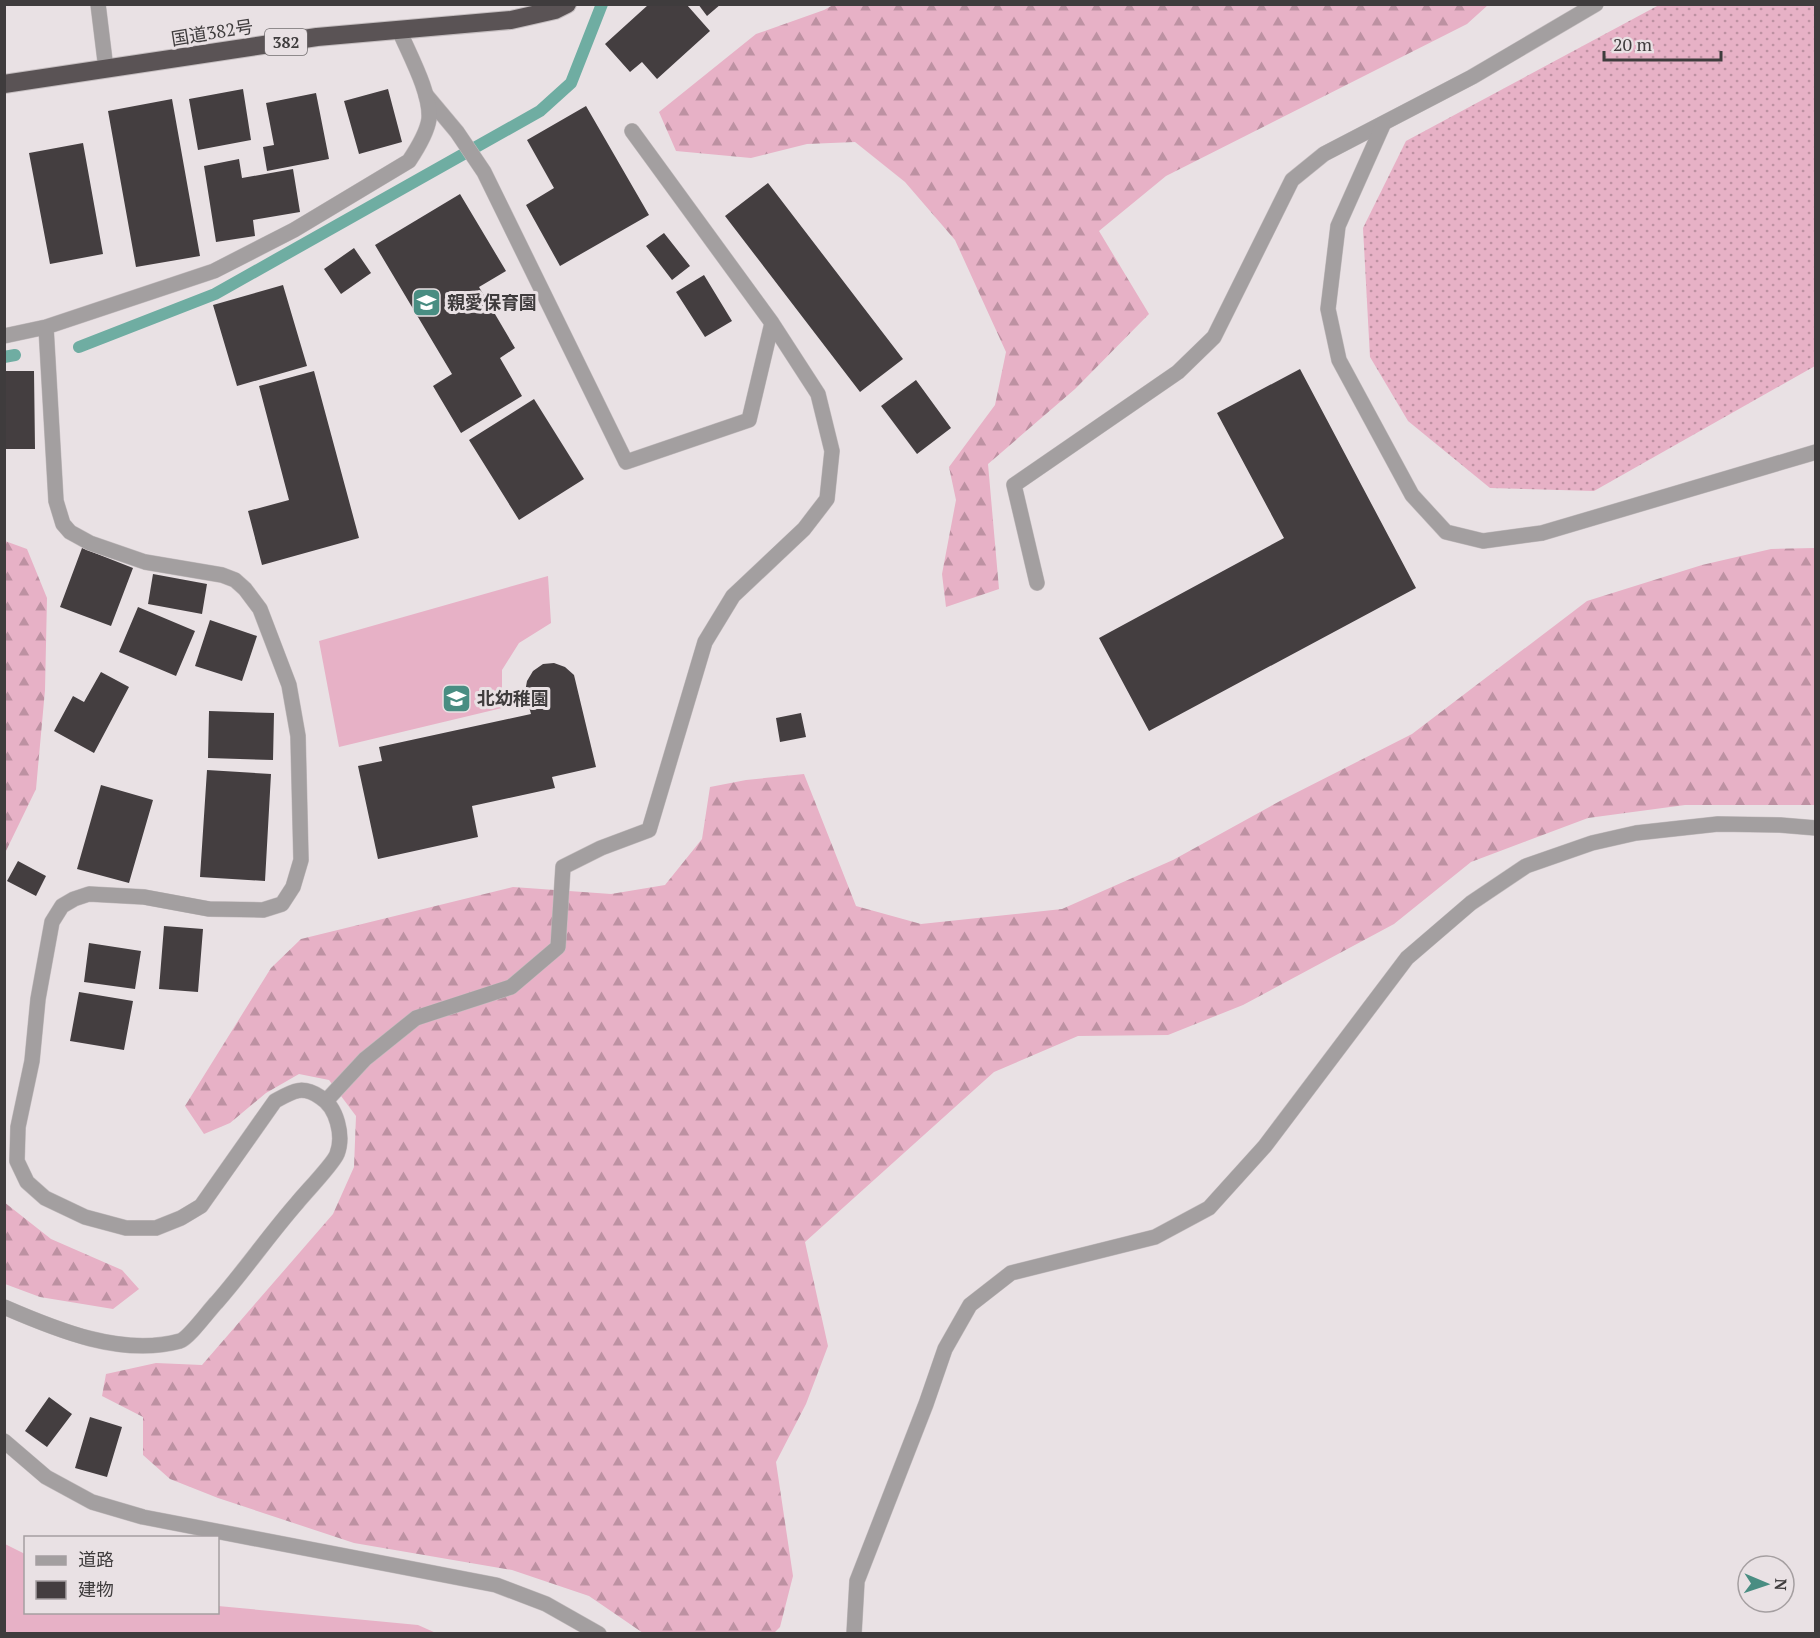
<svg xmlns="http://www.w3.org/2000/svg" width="1820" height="1638" font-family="'PT Serif','Noto Sans JP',serif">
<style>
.grass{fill:url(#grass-dots)}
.forest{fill:url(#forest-firs)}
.pitch{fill:#e7b1c6}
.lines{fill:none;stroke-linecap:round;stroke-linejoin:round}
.stream{stroke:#6fada2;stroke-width:12}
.building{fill:#443e40}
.lane-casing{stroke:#c4bdbf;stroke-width:16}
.street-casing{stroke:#c4bdbf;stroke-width:16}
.highway-casing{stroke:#c4bdbf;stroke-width:20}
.lane{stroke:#a39fa0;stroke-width:15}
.street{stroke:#a39fa0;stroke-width:15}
.highway{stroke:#5a5355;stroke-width:18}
.labels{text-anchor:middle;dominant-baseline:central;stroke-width:6;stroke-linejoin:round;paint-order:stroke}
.shield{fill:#e9e1e4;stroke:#726e6f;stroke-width:1.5}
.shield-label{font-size:16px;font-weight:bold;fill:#3f3c3d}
.street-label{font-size:18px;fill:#3f3c3d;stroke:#e9e1e4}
.poi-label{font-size:18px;font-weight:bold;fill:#3f3c3d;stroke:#e9e1e4;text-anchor:start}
</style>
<defs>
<pattern id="grass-dots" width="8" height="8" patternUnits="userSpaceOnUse" patternTransform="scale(1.5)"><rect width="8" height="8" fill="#e7b1c6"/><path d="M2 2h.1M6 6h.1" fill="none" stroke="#bd91a2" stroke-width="1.8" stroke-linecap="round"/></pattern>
<pattern id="forest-firs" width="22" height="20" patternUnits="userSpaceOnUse" patternTransform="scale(1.5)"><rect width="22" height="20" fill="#e7b1c6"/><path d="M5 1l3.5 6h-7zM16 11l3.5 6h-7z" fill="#bd91a2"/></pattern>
</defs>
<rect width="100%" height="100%" fill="#e9e1e4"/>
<path class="grass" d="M1659,5H1815V366L1594,491L1490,488L1408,421L1370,357L1363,228L1406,141Z"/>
<path class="forest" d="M833,5V4L1488,5L1467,24L1166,176L1099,231L1149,314L1075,389L988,464L999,589L946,607L942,574L956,500L949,467L995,405L1006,352L955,240L905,182L855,142L807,144L751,158L676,151L659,112L756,34L824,10Z
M5,541L27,549L47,598L45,690L36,789L5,853Z
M1815,548V805H1685L1588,818L1471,862L1394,924L1243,1005L1168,1035L1078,1036L994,1072L805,1242L828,1346L806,1404L776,1462L793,1576L780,1627L774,1633H643L589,1596L512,1570L354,1543L218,1498L170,1479L143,1455V1417L102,1396L106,1374L156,1363L202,1365L333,1214L354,1167L356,1116L329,1080L299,1074L266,1093L230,1123L204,1134L185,1106L271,968L301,939L513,887L611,894L665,885L702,839L710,787L746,780L804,774L856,906L921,924L1062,909L1173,860L1280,801L1412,734L1587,601L1702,565L1771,549Z
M4,1202L51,1239L122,1270L139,1289L113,1309L40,1297L5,1284Z"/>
<path class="pitch" d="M548,576L551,623L519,643L502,670V708L339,747L319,641Z
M5,1544L25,1554L26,1612H218V1606L418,1625L436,1633H5Z"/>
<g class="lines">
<path class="stream" d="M79,347L215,294L540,111L571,83L602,4
M4,357L15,355"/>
</g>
<path class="building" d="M698,4H721L707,16Z
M648,5H687L710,31L657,79L642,62L630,72L605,44Z
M243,89L251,140L198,150L189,99Z
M388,89L402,142L359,154L344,101Z
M316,93L329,159L267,171L263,147L274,145L266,103Z
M172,99L200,256L136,267L108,111Z
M586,106L649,215L560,266L526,205L554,188L527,140Z
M83,143L103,254L50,264L29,153Z
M239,159L242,178L293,169L300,212L253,220L255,236L216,242L204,166Z
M768,183L903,359L860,392L725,216Z
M460,194L506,271L479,287L515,348L500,358L522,396L461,433L433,386L452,374L375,245Z
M664,233L690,266L672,280L646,246Z
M354,248L371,273L341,294L324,269Z
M704,275L732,321L705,337L676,292Z
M283,285L307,366L237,386L213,305Z
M1300,369L1416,588L1149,731L1099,638L1284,538L1217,413Z
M4,371H34L35,449H4Z
M314,371L359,538L262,565L248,511L289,500L259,386Z
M916,380L951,428L917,454L881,406Z
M534,399L584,479L519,520L469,440Z
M82,548L133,568L111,626L60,607Z
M153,574L207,584L202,614L148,604Z
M138,607L195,631L176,676L119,652Z
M210,620L257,636L242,681L195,666Z
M554,663L565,667L574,675L596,767L552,777L555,788L472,806L478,837L378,859L358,766L382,761L379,747L531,714L525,692L527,681L533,671L543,664Z
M101,672L129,687L94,753L54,731L73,696L84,702Z
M209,711L274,713L273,760L208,758Z
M801,713L806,737L780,742L776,718Z
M207,770L271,774L265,881L200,877Z
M101,785L153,800L129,883L77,869Z
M18,861L46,876L36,896L7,881Z
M164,926L203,929L198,992L159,989Z
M89,943L141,951L135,989L84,982Z
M79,992L133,1001L124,1050L70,1041Z
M49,1397L72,1414L47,1447L25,1431Z
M90,1417L122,1427L107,1477L75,1468Z"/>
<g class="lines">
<defs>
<path id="lane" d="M426,95L457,132L484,172L626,462L749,420L772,323
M1037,583L1014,485L1178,372L1214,337L1292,180L1324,154L1472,77L1596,4
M326,1101L365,1059L416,1018L511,987L558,947L563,867L601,848L649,830L705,642L733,596L804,529L827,499L832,451L818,394L772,323L632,131
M854,1634L857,1581L926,1404L945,1349L970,1305L1011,1273L1155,1237L1209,1208L1265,1146L1407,958L1471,903L1526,866L1592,843L1636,833L1718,824L1780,825L1816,828"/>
<path id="street" d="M98,4L106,69
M1383,125L1338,226L1328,309L1339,360L1412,495L1446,532L1483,541L1542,533L1816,452
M4,336L46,327L214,271L294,230L409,161C417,149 427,133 429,119C431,93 409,54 399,30
M4,1307C57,1330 122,1357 180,1341C189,1338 209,1310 217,1302C245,1270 269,1235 297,1203C305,1193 334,1163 337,1154C344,1136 337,1107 320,1097C302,1085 293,1091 275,1101L201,1206L181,1218L156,1228H126L85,1217L45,1198L27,1182L17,1161L18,1127L32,1061L38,999L52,922L62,906L74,899L89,894L144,897L209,909L263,910L282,904L293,887L301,860L298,736L289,685L260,609L245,589L235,580L222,575L145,562L90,543L70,532L63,524L56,501L46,327
M4,1441L46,1477L92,1502L143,1517L496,1585L546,1604L599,1634"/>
<path id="highway" d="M4,84L317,37L511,20L555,10L567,4"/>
</defs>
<use href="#lane" class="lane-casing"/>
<use href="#street" class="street-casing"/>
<use href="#highway" class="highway-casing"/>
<use href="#lane" class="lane"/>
<use href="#street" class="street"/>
<use href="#highway" class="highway"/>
</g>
<defs>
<symbol id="school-square" viewBox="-11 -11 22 22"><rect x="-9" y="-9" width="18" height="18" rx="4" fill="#498d82" stroke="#e9e1e4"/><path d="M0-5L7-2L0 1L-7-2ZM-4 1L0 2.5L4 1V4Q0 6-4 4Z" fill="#fff"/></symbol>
</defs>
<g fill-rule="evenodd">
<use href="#school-square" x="410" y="286" width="33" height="33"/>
<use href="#school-square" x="440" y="682" width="33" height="33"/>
</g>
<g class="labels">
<rect class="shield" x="265" y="29" width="42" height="26" rx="4.5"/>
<g class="shield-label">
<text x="286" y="42">382</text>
</g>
<g class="street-label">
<text transform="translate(212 32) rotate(-9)">国道382号</text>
</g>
<g class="poi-label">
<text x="447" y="302">親愛保育園</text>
<text x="477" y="698">北幼稚園</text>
</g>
</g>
<rect width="1820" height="1638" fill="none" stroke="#3f3c3d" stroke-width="12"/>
<rect x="24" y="1536" width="195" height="78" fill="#e9e1e4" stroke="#a59fa1" stroke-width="1.5"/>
<rect x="36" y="1556" width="30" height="9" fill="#a39fa0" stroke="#a59fa1" stroke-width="1.5"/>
<text x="78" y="1566" font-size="18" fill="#3f3c3d">道路</text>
<rect x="36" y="1581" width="30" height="18" fill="#443e40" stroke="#a59fa1" stroke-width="1.5"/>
<text x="78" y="1596" font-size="18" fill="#3f3c3d">建物</text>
<g transform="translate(1766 1584) rotate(92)"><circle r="28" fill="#e9e1e4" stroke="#a59fa1" stroke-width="1.5"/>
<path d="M0-4.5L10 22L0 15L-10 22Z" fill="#498d82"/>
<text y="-9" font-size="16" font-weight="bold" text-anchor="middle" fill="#3f3c3d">N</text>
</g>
<path d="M1604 51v9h117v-9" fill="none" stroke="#3f3c3d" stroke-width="3"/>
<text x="1613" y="51" font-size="18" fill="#3f3c3d" stroke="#e9e1e4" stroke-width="4.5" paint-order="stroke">20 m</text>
</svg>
